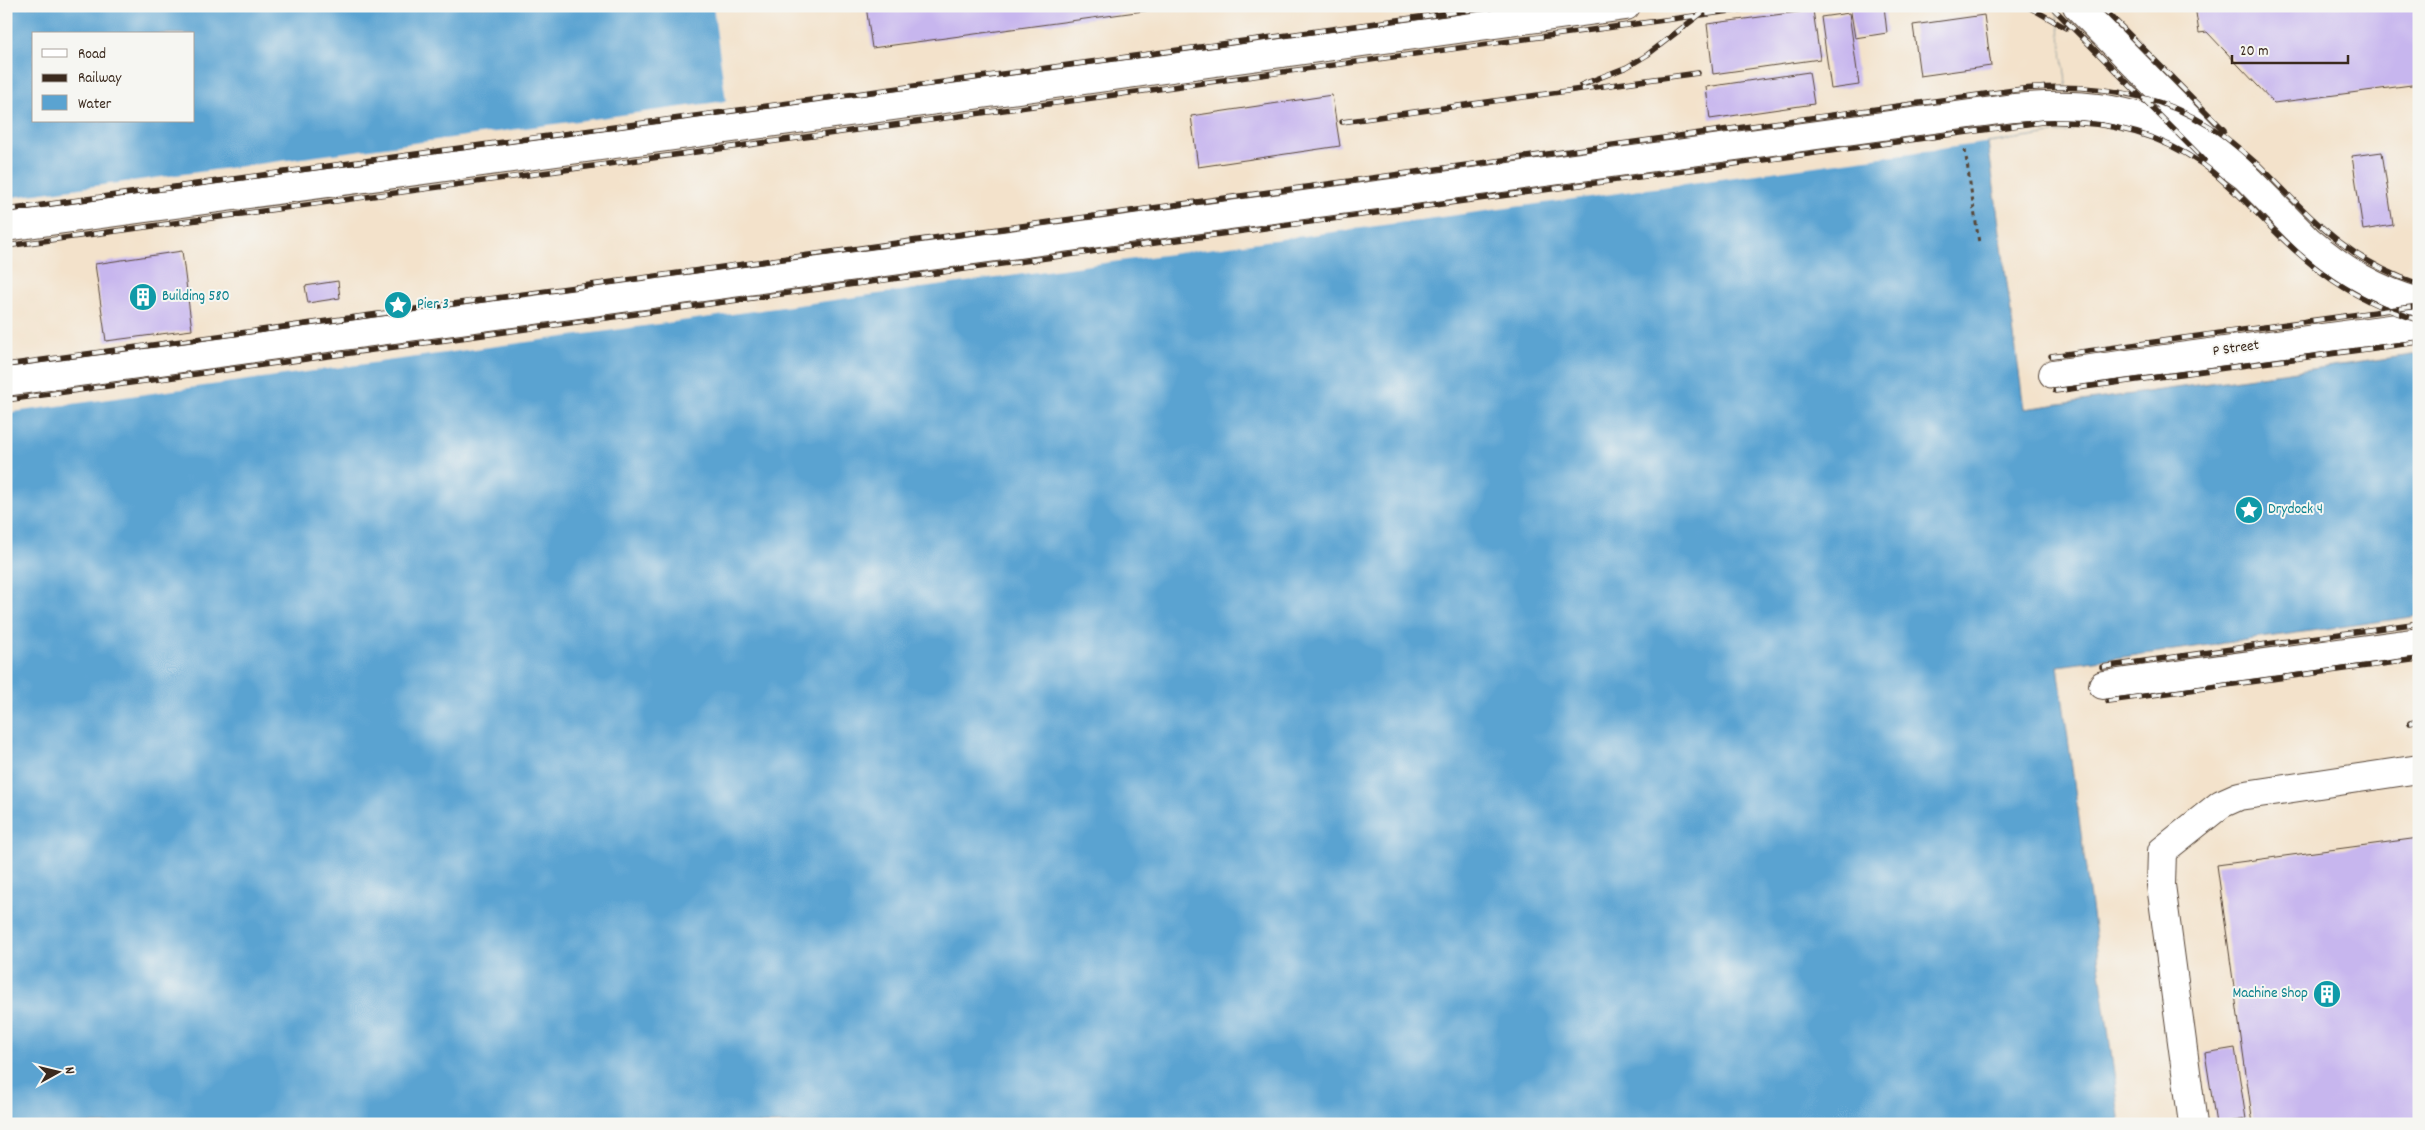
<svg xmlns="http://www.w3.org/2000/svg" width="2425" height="1130" font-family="Dekko,sans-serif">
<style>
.water{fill:#5aa3d1;stroke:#4a6678;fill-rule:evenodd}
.pier{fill:#f3e2cb}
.building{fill:#c7b6ee}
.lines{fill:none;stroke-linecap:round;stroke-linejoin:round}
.minor-casing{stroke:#574638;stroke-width:30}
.path{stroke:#574638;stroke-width:3;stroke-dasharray:4 4;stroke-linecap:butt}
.minor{stroke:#fff;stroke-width:28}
.rail-casing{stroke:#3b2a1e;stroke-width:5.5}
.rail{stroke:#f6f6f2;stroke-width:4;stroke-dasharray:11;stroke-linecap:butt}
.labels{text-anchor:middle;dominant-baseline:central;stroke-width:4;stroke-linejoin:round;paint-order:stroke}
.culture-label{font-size:15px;fill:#0d838f;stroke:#f6f6f2;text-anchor:start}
.street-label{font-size:15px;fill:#3b2a1e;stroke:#f6f6f2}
</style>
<rect width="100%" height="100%" fill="#f6f6f2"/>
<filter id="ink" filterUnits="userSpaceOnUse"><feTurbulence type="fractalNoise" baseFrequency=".02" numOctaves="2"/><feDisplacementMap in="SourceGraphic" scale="10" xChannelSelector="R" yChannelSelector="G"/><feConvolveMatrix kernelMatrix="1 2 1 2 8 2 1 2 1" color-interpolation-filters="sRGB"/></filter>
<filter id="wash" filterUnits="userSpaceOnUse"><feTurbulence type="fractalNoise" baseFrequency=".0096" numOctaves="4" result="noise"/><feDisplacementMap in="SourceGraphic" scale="20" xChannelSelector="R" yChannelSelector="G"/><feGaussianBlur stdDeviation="1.12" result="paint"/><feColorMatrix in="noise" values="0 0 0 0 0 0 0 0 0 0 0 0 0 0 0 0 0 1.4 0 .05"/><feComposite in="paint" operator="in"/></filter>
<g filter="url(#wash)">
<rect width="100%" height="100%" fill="#f3e2cb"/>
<path class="water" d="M6,6H2056L2072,131L1988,143L2024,409L2419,354V616L2058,666L2121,1124H6ZM34,34H194V121H34Z"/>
<path class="pier" d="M713,6H2056L2072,131L6,413V198L726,101Z"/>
<g id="blocks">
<path class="building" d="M866,6H1173V7L872,48Z
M1850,6H1884L1887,33L1855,38Z
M2195,6H2419V84L2274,103L2207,32L2199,33Z
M1813,10L1820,59L1713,74L1707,24Z
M1849,13L1859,85L1831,89L1821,17Z
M1984,15L1991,66L1920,76L1913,25Z
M1809,72L1814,104L1710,119L1706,87Z
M1332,95L1340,146L1198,167L1191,116Z
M2382,152L2393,225L2363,230L2352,156Z
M182,251L192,330L106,341L95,264Z
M338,281L340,298L308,303L305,286Z
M2419,838V1124H2253L2217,865Z
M2235,1048L2246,1119L2216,1124L2205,1053Z"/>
</g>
</g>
<g filter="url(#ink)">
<use href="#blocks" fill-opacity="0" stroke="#574638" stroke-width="1"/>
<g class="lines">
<defs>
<path id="minor" d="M2077,6L2309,241C2343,270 2376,290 2419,302
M6,227L1626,6
M2053,374L2419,325
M6,382L2014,108C2117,99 2164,116 2246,177
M2103,685L2419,642
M2193,1124L2161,885L2162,851L2221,804L2239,796L2419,769"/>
</defs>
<use href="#minor" class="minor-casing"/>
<path class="path" d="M1965,150L1979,243"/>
<use href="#minor" class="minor"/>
<defs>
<path id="rail" d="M2027,6L2066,28
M2051,6L2204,160
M2101,6L2224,130
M1581,85L1627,67L1647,55L1711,6
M1342,122L1698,73
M2258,164C2310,216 2346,260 2419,284
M2234,190C2293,250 2334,296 2419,320
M6,210L1500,6
M6,246L1767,6
M2051,356L2419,306
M6,365L2022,89C2087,83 2153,91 2209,126C2229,138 2245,154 2263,169
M2055,391L2419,342
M6,400L2042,122C2099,120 2155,131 2202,164C2215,173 2226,184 2237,194
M2102,667L2419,623
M2108,701L2419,659
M2410,723L2419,721"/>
</defs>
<use href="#rail" class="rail-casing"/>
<use href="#rail" class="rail"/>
</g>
</g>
<defs>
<symbol id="building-disc" viewBox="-11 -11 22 22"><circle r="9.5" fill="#0f9aa8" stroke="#f6f6f2"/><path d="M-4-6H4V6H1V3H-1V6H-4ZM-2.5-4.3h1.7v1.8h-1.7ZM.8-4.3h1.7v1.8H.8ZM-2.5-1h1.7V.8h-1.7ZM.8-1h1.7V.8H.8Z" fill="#fff"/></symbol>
<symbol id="sight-disc" viewBox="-11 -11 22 22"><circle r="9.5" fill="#0f9aa8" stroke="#f6f6f2"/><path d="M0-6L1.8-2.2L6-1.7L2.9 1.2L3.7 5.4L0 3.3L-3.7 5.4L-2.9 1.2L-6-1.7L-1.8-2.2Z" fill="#fff"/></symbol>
</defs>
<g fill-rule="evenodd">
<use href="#building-disc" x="127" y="281" width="32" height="32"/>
<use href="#sight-disc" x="382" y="289" width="32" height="32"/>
<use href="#sight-disc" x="2233" y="494" width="32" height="32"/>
<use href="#building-disc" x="2311" y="978" width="32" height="32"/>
</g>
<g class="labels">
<g class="culture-label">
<text x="162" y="297">Building 580</text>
<text x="417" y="305">Pier 3</text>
<text x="2268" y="510">Drydock 4</text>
<text x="2308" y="994" text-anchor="end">Machine Shop</text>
</g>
<g class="street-label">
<text transform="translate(2236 349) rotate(-8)">P Street</text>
</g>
</g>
<rect width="2425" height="1130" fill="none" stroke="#f6f6f2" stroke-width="25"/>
<rect x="32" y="32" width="162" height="90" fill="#f6f6f2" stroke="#aba49d"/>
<rect x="42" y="49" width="25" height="8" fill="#ffffff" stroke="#aba49d"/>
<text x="78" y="58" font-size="15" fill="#3b2a1e">Road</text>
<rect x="42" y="74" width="25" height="8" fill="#3b2a1e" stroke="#aba49d"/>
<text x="78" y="82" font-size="15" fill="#3b2a1e">Railway</text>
<rect x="42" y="95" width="25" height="15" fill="#5aa3d1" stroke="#aba49d"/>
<text x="78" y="108" font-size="15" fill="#3b2a1e">Water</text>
<g transform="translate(58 1072) rotate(82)" stroke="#f6f6f2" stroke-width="4" paint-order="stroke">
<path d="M0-4L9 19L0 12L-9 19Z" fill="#3b2a1e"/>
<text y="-8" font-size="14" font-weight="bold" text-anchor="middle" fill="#3b2a1e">N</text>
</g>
<path d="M2232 55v8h116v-8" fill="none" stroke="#3b2a1e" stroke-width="2.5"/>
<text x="2240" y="55" font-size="15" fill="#3b2a1e" stroke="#f6f6f2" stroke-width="4" paint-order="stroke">20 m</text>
</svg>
